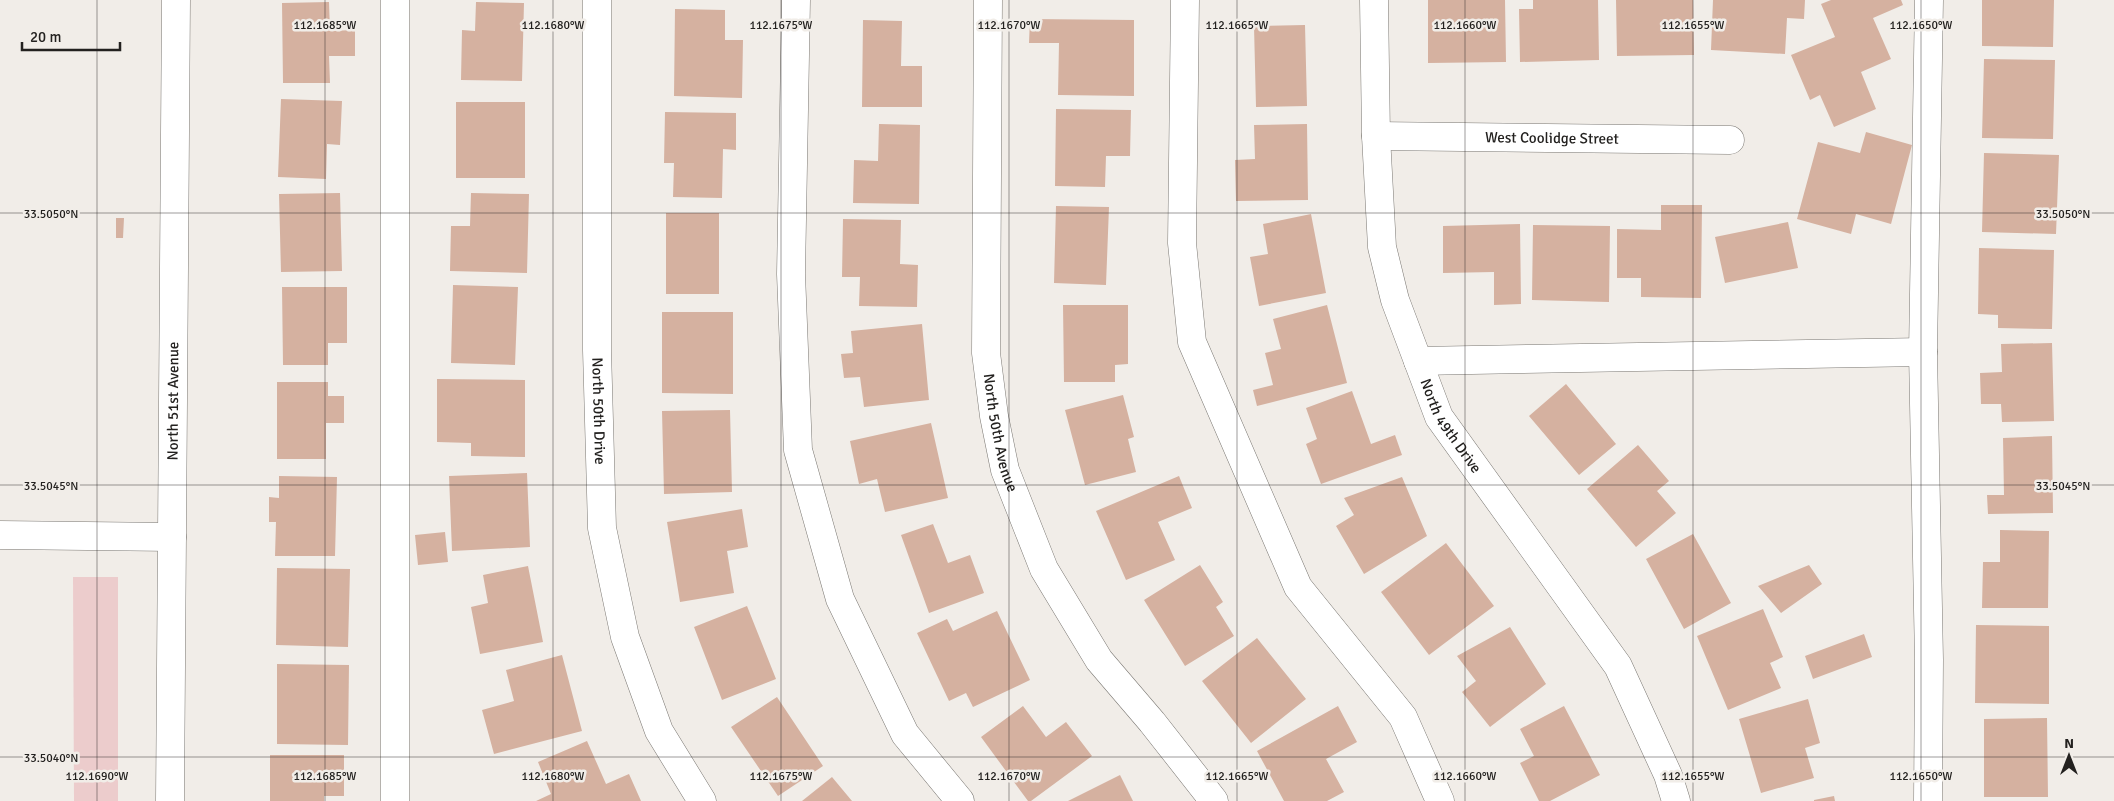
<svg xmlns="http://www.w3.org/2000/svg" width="2114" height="801" font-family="Signika,sans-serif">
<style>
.green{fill:#eccccc}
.building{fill:#d5b1a0}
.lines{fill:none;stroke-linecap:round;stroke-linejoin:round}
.minor-casing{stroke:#7b7873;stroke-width:29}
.major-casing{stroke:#7b7873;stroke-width:29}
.minor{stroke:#fff;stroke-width:28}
.major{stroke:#fff;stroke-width:28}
.ticks{fill:none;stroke:#23211f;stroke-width:1;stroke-opacity:0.45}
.labels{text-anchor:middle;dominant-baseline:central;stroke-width:5;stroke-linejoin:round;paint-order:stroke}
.street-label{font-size:15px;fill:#23211f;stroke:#f1ede8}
.ticks-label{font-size:12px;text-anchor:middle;fill:#23211f;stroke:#f1ede8;stroke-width:5;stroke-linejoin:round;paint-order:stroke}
</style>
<rect width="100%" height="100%" fill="#f1ede8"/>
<path class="green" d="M73,577H118V801H74Z"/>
<path class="building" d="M1428,0H1505L1506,62L1428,63Z
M1533,0H1598L1599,60L1520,62L1519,9H1533Z
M1616,0H1693L1694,55L1617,56Z
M1713,0H1805L1804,19L1787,18L1785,54L1711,50Z
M1831,0H1901L1903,5L1873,18L1891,59L1861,72L1876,109L1834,127L1820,95L1810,100L1791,55L1835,37L1821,4Z
M1982,0H2054L2053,47L1982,46Z
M329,2L330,31L355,30V56H329L330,83H283L282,3Z
M476,2L524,3L522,81L461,80L462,30L475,31Z
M675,9L725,10V40H743L742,98L674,96Z
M1030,19L1134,20V96L1058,95L1059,43H1029Z
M863,20L902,21L901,66H922V107H862Z
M1305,25L1307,106L1256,107L1254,26Z
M1984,59L2055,60L2053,139L1982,138Z
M281,99L342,101L340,145L327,144L326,179L278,177Z
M456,102H525V178H456Z
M1056,109L1131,110L1130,156H1106L1105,187L1055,186Z
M665,112L736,113V150L723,149L722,198L673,197L674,163H664Z
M879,124L920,125L919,204L853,203L854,160L878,161Z
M1307,124L1308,200L1236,201L1235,160L1255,159L1254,125Z
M1866,132L1912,145L1891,224L1856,214L1851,234L1797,219L1818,142L1860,153Z
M1984,153L2059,155L2056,234L1982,232Z
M340,193L342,271L281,272L279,194Z
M471,193L529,194L527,273L450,271L451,226H470Z
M1661,205H1702L1701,298L1641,297V278H1617V229L1661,230Z
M1056,206L1109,207L1106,285L1054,283Z
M666,213H719V294H666Z
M1311,214L1326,293L1259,306L1250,257L1268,254L1263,224Z
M116,218H124L123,238H116Z
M843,219L901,220L900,264L918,265L917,307L859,306L860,277H842Z
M1788,222L1798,268L1725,283L1715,237Z
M1520,224L1521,304L1494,305V272L1443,273V226Z
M1533,225L1610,226L1609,302L1532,300Z
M1979,248L2054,250L2052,329L1998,328V315L1978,314Z
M453,285L518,287L515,365L451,363Z
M282,287H347V343H328V365H283Z
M1063,305H1128V364L1115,365V382H1064Z
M1327,305L1347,383L1257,406L1253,390L1273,385L1265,353L1281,349L1273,319Z
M662,312H733V394L662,393Z
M922,324L929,400L864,407L860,377L844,378L841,354L853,353L851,331Z
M2052,343L2054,421L2002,422L2001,404H1981L1980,373L2002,372L2001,344Z
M437,379L525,380V457L471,456V443L437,442Z
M277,382H328V396H344V423H326V459H277Z
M1566,384L1616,444L1579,475L1529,416Z
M1352,391L1371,444L1395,435L1402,455L1321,484L1306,444L1317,439L1306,408Z
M1123,395L1134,437L1128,439L1136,472L1085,485L1065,410Z
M730,410L732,492L664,494L662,411Z
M931,423L948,498L885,512L877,479L859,484L850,441Z
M2052,436L2053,513L1988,514L1987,495H2004L2003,438Z
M1638,445L1669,481L1657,491L1676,513L1636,547L1587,489Z
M527,473L530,547L452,551L449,476Z
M279,476L337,477L335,556H275L276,522H269V497L279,498Z
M1179,476L1192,508L1158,522L1175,560L1126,580L1096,511Z
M1402,477L1427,536L1364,574L1336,526L1354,515L1344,498Z
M742,509L748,547L727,551L734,593L680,602L667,522Z
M933,524L948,563L970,555L984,593L929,613L901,535Z
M2000,530L2049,531L2048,608H1982L1983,562H2000Z
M445,532L448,562L418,565L415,535Z
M1693,534L1731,603L1684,629L1646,559Z
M1446,543L1494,606L1429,655L1381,592Z
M1200,565L1223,602L1216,607L1234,636L1185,666L1144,600Z
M1809,565L1822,584L1781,613L1758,586Z
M528,566L543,642L480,654L471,607L488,603L483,575Z
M277,568L350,569L348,647L276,645Z
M747,606L776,679L722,700L694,627Z
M1763,609L1783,657L1770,663L1781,688L1728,710L1697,636Z
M997,611L1030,680L973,707L966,693L949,701L917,633L947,619L953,631Z
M1976,625L2049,626V704L1975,703Z
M1510,627L1546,684L1490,727L1462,692L1476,681L1457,656Z
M1864,634L1872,657L1813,679L1805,656Z
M1257,638L1306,699L1251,743L1202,681Z
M562,655L582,731L494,754L482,710L514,701L506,670Z
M277,664L349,665L348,745L277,744Z
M777,697L823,766L778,796L731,727Z
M1808,699L1820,743L1805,748L1814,778L1761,793L1739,719Z
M1023,706L1046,737L1066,722L1092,756L1031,801H1028L981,737Z
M1338,706L1357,742L1326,759L1344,792L1327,801H1284L1257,751Z
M1564,706L1600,775L1550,801H1539L1520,763L1534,756L1520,729Z
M2047,718L2048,797H1984V719Z
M587,741L606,784L629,774L641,801H536L551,794L538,762Z
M270,755H344V796H324V801H270Z
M1120,775L1133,801H1068Z
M832,777L852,801H802Z
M1834,796L1835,801H1814V800Z"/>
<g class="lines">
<defs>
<g id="minor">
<path d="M395,0V801"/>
<path id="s1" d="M597,0V350L602,528L625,637L659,731L702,801"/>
<path d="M796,0L791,274L798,450L840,599L905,734L960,801"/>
<path id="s2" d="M988,0L986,353L994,416L1005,470L1044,569L1099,660L1152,722L1214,801"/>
<path d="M1185,0L1182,243L1192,342L1298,587L1403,717L1440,801"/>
<path id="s3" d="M1374,0L1376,136L1382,247L1395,300L1439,417L1618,666L1668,775L1676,801"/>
<path id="s4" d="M1376,136L1730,140"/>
<path d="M1418,361L1923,352"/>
<path d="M0,535L172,537"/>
<path d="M1928,801L1929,660L1923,352L1929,0"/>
</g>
<g id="major">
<path id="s5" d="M170,801L176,0"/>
</g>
</defs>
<use href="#minor" class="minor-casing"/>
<use href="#major" class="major-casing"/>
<use href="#minor" class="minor"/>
<use href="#major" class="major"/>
</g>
<path class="ticks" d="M97,0V801M325,0V801M553,0V801M781,0V801M1009,0V801M1237,0V801M1465,0V801M1693,0V801M1921,0V801M0,213H2114M0,485H2114M0,757H2114"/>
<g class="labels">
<g class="street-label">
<text stroke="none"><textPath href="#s4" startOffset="176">West Coolidge Street</textPath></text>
<text stroke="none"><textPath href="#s5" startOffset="400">North 51st Avenue</textPath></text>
<text stroke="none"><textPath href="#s1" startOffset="411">North 50th Drive</textPath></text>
<text stroke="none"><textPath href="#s3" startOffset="440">North 49th Drive</textPath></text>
<text stroke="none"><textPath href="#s2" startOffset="434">North 50th Avenue</textPath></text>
</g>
</g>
<g class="ticks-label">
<text x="325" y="29">112.1685°W</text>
<text x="553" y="29">112.1680°W</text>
<text x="781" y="29">112.1675°W</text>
<text x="1009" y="29">112.1670°W</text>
<text x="1237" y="29">112.1665°W</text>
<text x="1465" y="29">112.1660°W</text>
<text x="1693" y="29">112.1655°W</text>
<text x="1921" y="29">112.1650°W</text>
<text x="51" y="218">33.5050°N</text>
<text x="2063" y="218">33.5050°N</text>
<text x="51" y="490">33.5045°N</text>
<text x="2063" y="490">33.5045°N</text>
<text x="51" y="762">33.5040°N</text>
<text x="97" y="780">112.1690°W</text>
<text x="325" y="780">112.1685°W</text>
<text x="553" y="780">112.1680°W</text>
<text x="781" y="780">112.1675°W</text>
<text x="1009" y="780">112.1670°W</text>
<text x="1237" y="780">112.1665°W</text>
<text x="1465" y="780">112.1660°W</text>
<text x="1693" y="780">112.1655°W</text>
<text x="1921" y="780">112.1650°W</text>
</g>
<g transform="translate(2069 756)" stroke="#f1ede8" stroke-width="4" paint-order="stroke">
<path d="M0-4L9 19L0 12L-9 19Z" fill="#23211f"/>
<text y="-8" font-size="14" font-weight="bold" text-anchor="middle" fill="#23211f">N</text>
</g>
<path d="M22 42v8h98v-8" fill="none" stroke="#23211f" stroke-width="2.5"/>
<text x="30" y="42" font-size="15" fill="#23211f" stroke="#f1ede8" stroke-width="4" paint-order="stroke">20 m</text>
</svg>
